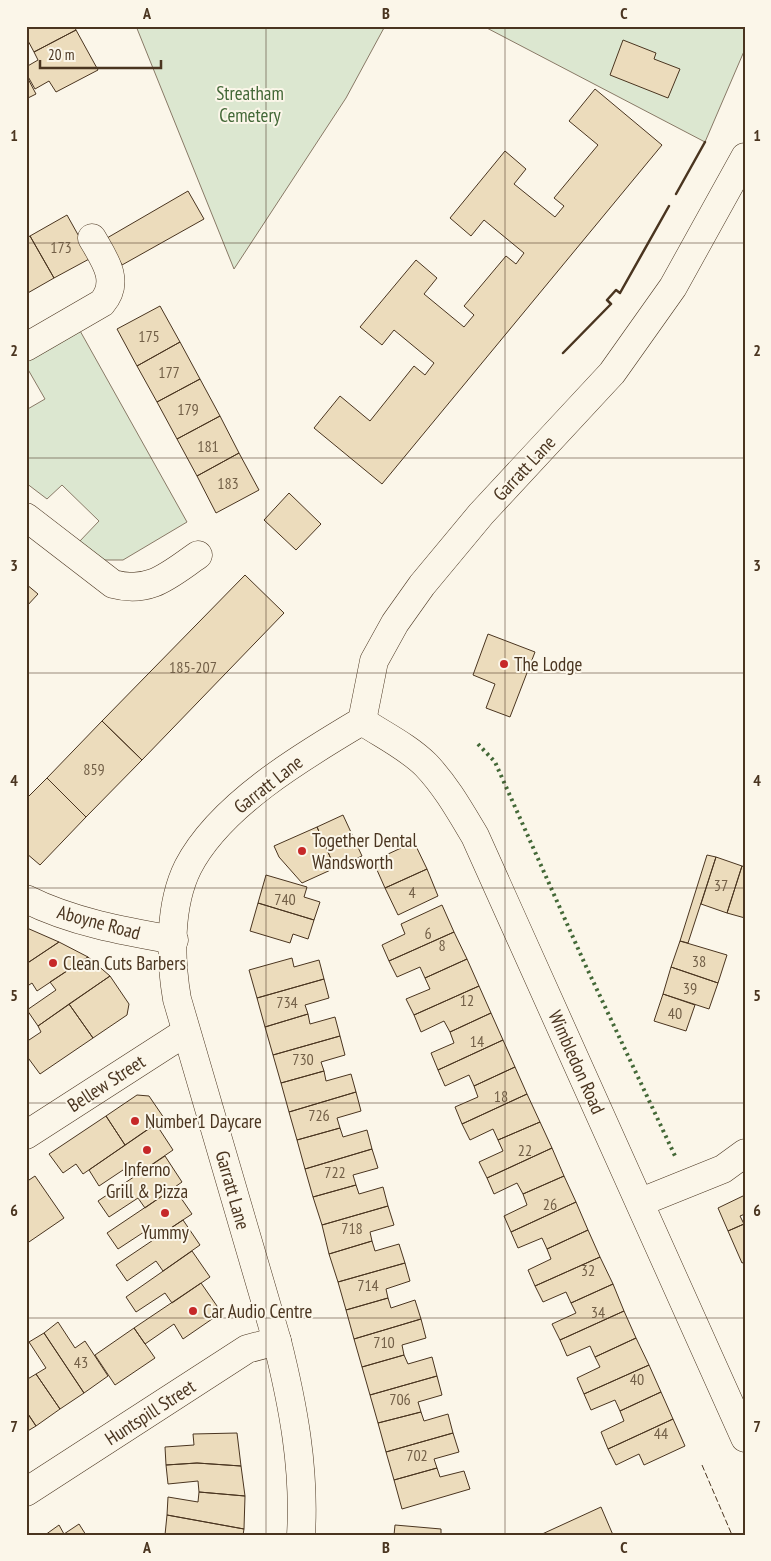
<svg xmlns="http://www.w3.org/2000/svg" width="771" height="1561" font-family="'PT Sans Narrow',sans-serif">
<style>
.green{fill:#dce7d0;stroke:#887966}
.building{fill:#ecdcbc;stroke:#4a3520}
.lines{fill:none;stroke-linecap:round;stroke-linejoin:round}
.minor-casing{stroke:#4a3520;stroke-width:29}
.tertiary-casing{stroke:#4a3520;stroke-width:29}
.primary-casing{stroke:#4a3520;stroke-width:29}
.minor{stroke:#fbf6e9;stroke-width:28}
.tertiary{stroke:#fbf6e9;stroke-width:28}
.primary{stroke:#fbf6e9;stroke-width:28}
.hedge{stroke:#436837;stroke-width:4;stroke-dasharray:2.5 4;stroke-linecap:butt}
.fence{stroke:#4a3520;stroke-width:1;stroke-dasharray:6 2.5;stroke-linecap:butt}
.wall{stroke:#4a3520;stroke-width:2.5}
.grid{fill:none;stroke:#4a3520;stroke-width:1;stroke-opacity:0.55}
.poi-dot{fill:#c62828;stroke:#fbf6e9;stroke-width:2}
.labels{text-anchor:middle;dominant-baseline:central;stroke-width:4;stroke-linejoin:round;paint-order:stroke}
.number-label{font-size:16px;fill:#725f47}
.park-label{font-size:19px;fill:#436837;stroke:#fbf6e9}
.street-label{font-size:19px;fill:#4a3520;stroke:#fbf6e9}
.poi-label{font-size:19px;fill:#4a3520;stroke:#fbf6e9;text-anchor:start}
.neatline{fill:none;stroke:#4a3520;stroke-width:2}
.grid-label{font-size:16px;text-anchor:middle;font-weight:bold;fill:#4a3520}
</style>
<rect width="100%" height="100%" fill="#fbf6e9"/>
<path class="green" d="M136,26H385L346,98L234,269Z
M483,26H745V49L705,142Z
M79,329L187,522L123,560H104L79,542L99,521L62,485L47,499L26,483V410L45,399L26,366V360Z"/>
<path class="building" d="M26,26H74L76,30L34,52L26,37Z
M76,30L98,70L56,92L49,81L35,89L26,73V67L38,60L34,52Z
M623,40L656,53L654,59L680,69L668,98L610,75Z
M26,75L36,94L26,99Z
M595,89L662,145L382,484L314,428L340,396L370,421L414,366L425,375L434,363L394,330L382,345L360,327L416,260L437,278L424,294L464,327L474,315L464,306L506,256L516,264L524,253L484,220L471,236L450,218L505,151L526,169L514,184L555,217L564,206L554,198L598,145L569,121Z
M188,191L204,219L122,265L107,238Z
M67,215L91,258L54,278L30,236Z
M30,236L54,278L26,294V238Z
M160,306L180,342L137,366L117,329Z
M180,342L200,379L157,402L137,366Z
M200,379L220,416L177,439L157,402Z
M220,416L239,453L197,476L177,439Z
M239,453L259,490L216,513L197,476Z
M289,493L321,524L296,550L264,520Z
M245,575L284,613L142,760L102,721Z
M26,584L38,594L26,607Z
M488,634L535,652L510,717L486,708L495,684L473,675Z
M102,721L142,760L86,817L47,778Z
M47,778L86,817L40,865L26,853V799Z
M343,815L362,856L335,868L317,827Z
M317,827L335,868L302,883L279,857L274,846Z
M414,842L427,869L385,888L373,861Z
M707,855L716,857L688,943L680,941Z
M716,857L742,866L727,913L701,904Z
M742,866L745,867V918L727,913Z
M427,869L438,896L398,915L385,888Z
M266,875L307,887L304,897L320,902L314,920L258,903Z
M258,903L314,920L308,939L293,934L290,943L250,931Z
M442,905L454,932L389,961L382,945L405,934L401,924Z
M27,928L59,942L26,964V929Z
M454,932L467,959L425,978L420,967L397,977L389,961Z
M680,941L727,955L718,983L671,967Z
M59,942L88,957L37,991L32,983L26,987V964Z
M88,957L110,976L38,1026L27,1010L56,990L50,982Z
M292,958L294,967L319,960L324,979L257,998L249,970Z
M467,959L479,986L414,1015L406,999L430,989L425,978Z
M671,967L718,983L709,1009L663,994Z
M110,976L129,1004L127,1015L93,1038L69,1004Z
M324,979L329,998L305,1005L308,1014L265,1027L257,998Z
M479,986L491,1013L450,1032L444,1021L421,1032L414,1015Z
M663,994L695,1005L686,1031L654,1021Z
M69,1004L93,1038L40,1074L26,1055V1042L41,1032L38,1026Z
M491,1013L503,1040L438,1070L431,1053L454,1043L450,1032Z
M308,1014L310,1024L335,1017L340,1036L273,1055L265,1027Z
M340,1036L345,1055L321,1062L324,1071L281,1083L273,1055Z
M503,1040L515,1067L474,1086L469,1075L445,1086L438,1070Z
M515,1067L527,1094L462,1124L455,1107L478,1097L474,1086Z
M324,1071L326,1081L351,1074L356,1092L289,1112L281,1083Z
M356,1092L361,1111L337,1118L340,1128L297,1140L289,1112Z
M527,1094L540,1122L498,1140L493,1129L470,1140L462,1124Z
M137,1095L149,1096L164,1118L125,1145L106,1116Z
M106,1116L125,1145L83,1174L76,1164L63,1173L49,1154Z
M540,1122L552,1148L487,1178L479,1162L503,1151L498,1140Z
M156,1124L173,1150L135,1176L129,1166L99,1186L89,1170Z
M340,1128L343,1137L367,1130L372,1149L305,1169L297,1140Z
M552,1148L564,1176L523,1194L517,1183L494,1194L487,1178Z
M372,1149L378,1168L353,1175L356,1185L313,1197L305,1169Z
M165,1156L182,1182L145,1208L138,1198L109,1217L98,1201Z
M35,1176L64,1218L26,1244V1182Z
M564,1176L576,1202L511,1232L504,1216L527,1205L523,1194Z
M356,1185L359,1194L383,1187L388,1206L322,1225L313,1197Z
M174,1188L192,1214L154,1239L147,1230L118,1249L107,1233Z
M745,1195V1214L740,1216L744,1224L728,1231L718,1208Z
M576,1202L588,1230L547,1249L542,1238L518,1248L511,1232Z
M388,1206L394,1225L370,1232L372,1241L329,1254L322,1225Z
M183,1220L200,1245L163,1271L156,1261L127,1281L116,1265Z
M744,1224L745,1262L742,1263L728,1231Z
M588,1230L600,1257L535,1286L528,1270L551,1259L547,1249Z
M372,1241L375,1251L399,1244L405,1263L338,1282L329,1254Z
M192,1251L210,1277L172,1303L165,1293L136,1312L126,1297Z
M600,1257L613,1284L571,1303L566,1292L543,1302L535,1286Z
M405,1263L410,1281L386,1289L388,1298L346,1310L338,1282Z
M201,1283L217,1306L215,1317L183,1339L174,1324L145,1344L134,1328Z
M613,1284L624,1311L560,1340L552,1324L576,1313L571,1303Z
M388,1298L391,1308L415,1300L421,1319L354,1339L346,1310Z
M624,1311L636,1338L595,1357L590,1346L567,1356L560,1340Z
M421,1319L426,1338L402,1345L404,1355L362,1367L354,1339Z
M58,1322L75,1348L85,1341L108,1376L84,1393L44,1333Z
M134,1328L155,1358L115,1385L95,1355Z
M44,1333L84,1393L60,1409L36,1374L46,1368L29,1342Z
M636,1338L649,1365L584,1394L577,1378L600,1367L595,1357Z
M404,1355L408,1364L432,1357L437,1376L370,1395L362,1367Z
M649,1365L661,1392L620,1411L615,1400L591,1410L584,1394Z
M36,1374L60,1409L36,1426L26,1411V1380Z
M437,1376L442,1395L418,1402L421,1412L378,1423L370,1395Z
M661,1392L673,1419L608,1449L601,1432L624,1421L620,1411Z
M26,1411L36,1426L26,1432Z
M421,1412L424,1421L448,1414L453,1433L386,1452L378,1423Z
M673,1419L685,1446L644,1465L639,1454L616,1465L608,1449Z
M237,1433L241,1466L197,1463L166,1465L165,1447L194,1445L193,1434Z
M453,1433L459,1452L434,1459L437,1468L394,1480L386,1452Z
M197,1463L241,1466L245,1496L199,1492L198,1481L168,1484L166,1465Z
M437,1468L440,1477L464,1471L470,1489L402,1509L394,1480Z
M199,1492L245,1496L244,1529L167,1515L168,1497L198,1502Z
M601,1507L613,1535H540Z
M167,1515L244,1529L243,1535H165Z
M79,1524L86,1535H45L59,1525L64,1534Z
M395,1525L441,1529V1535H394Z"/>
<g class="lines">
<defs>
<path id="minor" d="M26,347L102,303C121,281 104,259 92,238
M26,517L113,584C150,594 169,575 198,555
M26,899C72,922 123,931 174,940
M26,1135L186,1032
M641,1202L723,1169L745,1153
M26,1492L247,1349L277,1341"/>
<path id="tertiary" d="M362,721C383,735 408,747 426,765C446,786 460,811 475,836L745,1438"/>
<path id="primary" d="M301,1535C305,1468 293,1405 277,1341L177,999C170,958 169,905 188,867C220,805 303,756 362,721L374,661L395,623L422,585L481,514L612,373L673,287L745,157"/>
</defs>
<use href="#minor" class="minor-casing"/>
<use href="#tertiary" class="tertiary-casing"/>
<use href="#primary" class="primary-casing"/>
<use href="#minor" class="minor"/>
<use href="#tertiary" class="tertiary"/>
<use href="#primary" class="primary"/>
<path class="hedge" d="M478,744L495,762L584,962L676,1158"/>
<path class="fence" d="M702,1465L732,1535"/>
<path class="wall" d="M676,194L705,142
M563,353L611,304L607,300L616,290L620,293L669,206"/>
</g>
<path class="grid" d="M266,26V1535M505,26V1535M26,243H745M26,458H745M26,673H745M26,888H745M26,1103H745M26,1318H745"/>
<g class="poi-dot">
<circle cx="504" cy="664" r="5"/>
<circle cx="302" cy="851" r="5"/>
<circle cx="53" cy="963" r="5"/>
<circle cx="135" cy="1121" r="5"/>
<circle cx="147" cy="1150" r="5"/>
<circle cx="165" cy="1213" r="5"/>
<circle cx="193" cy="1311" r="5"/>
</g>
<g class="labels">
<g class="number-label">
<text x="61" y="247">173</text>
<text x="149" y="336">175</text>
<text x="169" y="372">177</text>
<text x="188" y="409">179</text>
<text x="208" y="446">181</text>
<text x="228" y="483">183</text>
<text x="193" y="667">185-207</text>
<text x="94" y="769">859</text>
<text x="721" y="885">37</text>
<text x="412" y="892">4</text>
<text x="285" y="899">740</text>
<text x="428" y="933">6</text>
<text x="442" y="945">8</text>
<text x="699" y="961">38</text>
<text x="690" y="988">39</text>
<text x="467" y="1000">12</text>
<text x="287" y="1002">734</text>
<text x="675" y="1013">40</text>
<text x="477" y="1041">14</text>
<text x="303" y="1059">730</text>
<text x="501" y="1096">18</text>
<text x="319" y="1115">726</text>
<text x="525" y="1150">22</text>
<text x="335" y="1172">722</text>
<text x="550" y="1204">26</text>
<text x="352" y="1228">718</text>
<text x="588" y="1270">32</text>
<text x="368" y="1285">714</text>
<text x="598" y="1312">34</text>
<text x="384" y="1342">710</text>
<text x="81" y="1362">43</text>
<text x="637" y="1379">40</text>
<text x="400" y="1399">706</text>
<text x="661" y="1433">44</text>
<text x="417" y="1455">702</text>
</g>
<g class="park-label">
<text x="250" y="93">Streatham<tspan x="250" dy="22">Cemetery</tspan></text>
</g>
<g class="street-label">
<text transform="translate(524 468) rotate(-47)">Garratt Lane</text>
<text transform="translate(268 784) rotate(-38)">Garratt Lane</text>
<text transform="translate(99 922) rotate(15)">Aboyne Road</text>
<text transform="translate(577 1062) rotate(66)">Wimbledon Road</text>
<text transform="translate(106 1083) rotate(-33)">Bellew Street</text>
<text transform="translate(233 1190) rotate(74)">Garratt Lane</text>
<text transform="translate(150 1412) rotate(-33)">Huntspill Street</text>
</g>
<g class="poi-label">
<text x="514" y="664">The Lodge</text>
<text x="312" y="840">Together Dental<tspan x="312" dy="22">Wandsworth</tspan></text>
<text x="63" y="963">Clean Cuts Barbers</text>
<text x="145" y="1121">Number1 Daycare</text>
<text x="147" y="1169" text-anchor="middle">Inferno<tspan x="147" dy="22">Grill &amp; Pizza</tspan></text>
<text x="165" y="1232" text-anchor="middle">Yummy</text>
<text x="203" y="1311">Car Audio Centre</text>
</g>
</g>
<rect width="771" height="1561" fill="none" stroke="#fbf6e9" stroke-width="55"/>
<path d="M40 60v8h121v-8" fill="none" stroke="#4a3520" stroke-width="2.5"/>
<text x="48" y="60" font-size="15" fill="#4a3520" stroke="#fbf6e9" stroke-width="4" paint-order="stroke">20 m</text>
<rect x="28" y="28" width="716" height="1506" class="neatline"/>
<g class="grid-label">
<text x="147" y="19">A</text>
<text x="386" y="19">B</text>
<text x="624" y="19">C</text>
<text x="14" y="141">1</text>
<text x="757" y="141">1</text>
<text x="14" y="356">2</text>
<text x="757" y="356">2</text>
<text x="14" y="571">3</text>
<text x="757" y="571">3</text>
<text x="14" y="786">4</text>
<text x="757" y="786">4</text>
<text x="14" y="1001">5</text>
<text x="757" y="1001">5</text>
<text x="14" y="1216">6</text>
<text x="757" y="1216">6</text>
<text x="14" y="1432">7</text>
<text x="757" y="1432">7</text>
<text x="147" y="1553">A</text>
<text x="386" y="1553">B</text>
<text x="624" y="1553">C</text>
</g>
</svg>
